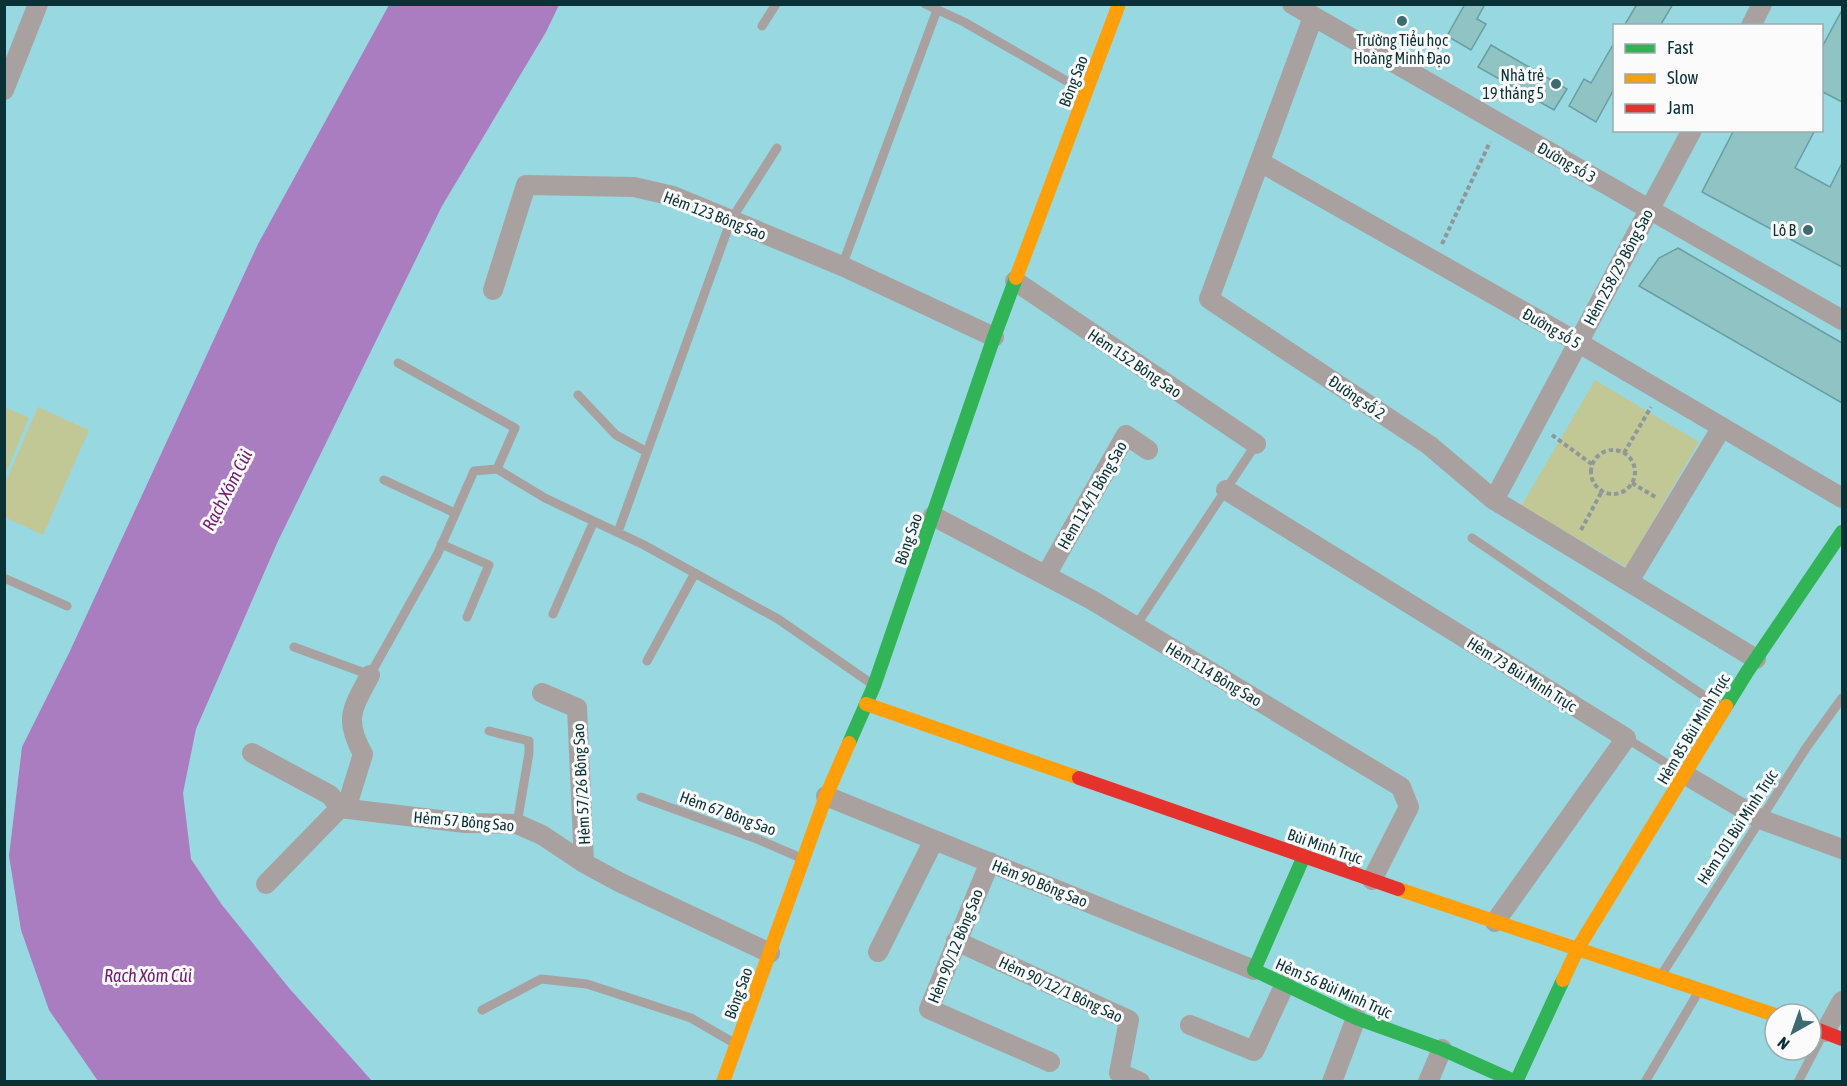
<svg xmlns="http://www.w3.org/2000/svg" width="1847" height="1086" font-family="'Asap Condensed',sans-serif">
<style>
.green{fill:#c2c895}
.water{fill:#aa7dc0}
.building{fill:#8fc3c4;stroke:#669fa1;stroke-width:1.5}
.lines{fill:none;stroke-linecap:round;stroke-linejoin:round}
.path{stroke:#909799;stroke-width:4;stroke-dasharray:4.5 3;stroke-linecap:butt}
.lane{stroke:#a8a1a0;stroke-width:9}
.street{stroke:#a8a1a0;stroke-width:20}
.fast{stroke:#30b455;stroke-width:14}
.slow{stroke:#ff9f0a;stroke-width:14}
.jam{stroke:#e5322d;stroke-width:14}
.poi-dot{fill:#3c6b72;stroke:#fbfbfb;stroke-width:2}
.labels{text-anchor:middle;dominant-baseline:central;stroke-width:6;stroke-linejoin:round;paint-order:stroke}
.poi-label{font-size:16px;fill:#0a3136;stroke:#fbfbfb;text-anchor:end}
.street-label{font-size:16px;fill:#0a3136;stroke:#fbfbfb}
.water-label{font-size:18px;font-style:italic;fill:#6f1a71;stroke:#fbfbfb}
</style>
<rect width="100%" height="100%" fill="#98d8e1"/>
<path class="green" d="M1595,380L1699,442L1626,567L1521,506Z
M5,407L29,418L5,475Z
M38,407L89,430L43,535L4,517L5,483Z"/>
<path class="water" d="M389,5H559L546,32L442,206L278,541L196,729L183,793L191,859L222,905L289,988L372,1081H98L49,1010L21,930L9,856L22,747L70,651L258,244Z"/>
<path class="building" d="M1465,4H1485L1477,19L1486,24L1471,50L1447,36Z
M1637,4H1673L1660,26H1624Z
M1842,10V102L1821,91V49Z
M1614,43V89L1596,122L1569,106L1584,79L1591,83Z
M1491,45L1567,89L1554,110L1478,67Z
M1734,130H1815L1795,168L1830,187L1842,163V267L1702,192Z
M1678,248L1842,343V403L1639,286L1659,258Z"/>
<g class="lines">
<path class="path" d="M1442,244L1490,142
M1552,435L1593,465
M1591 472a22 22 0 1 1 44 0a22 22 0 1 1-44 0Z
M1624,453L1651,407
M1632,483L1657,498
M1581,530L1602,491"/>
<path class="lane" d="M925,4L964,22L1084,91
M762,26L776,4
M842,266L937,10
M398,363L515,428L497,469L545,498L644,545L778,619L872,684
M578,395L616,435L647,452
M384,480L455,513
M618,532L731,220L777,148
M1472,538L1722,708
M441,544L489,565L467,617
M4,578L67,606
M553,614L594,521
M1135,627L1256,444
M294,647L370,675L437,555L474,471L497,469
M647,661L695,573
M489,731L529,741V753L517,824
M1626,738L1682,773
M641,797L757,839L801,858
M1662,974L1806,748L1842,698
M482,1010L541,979L587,984L691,1018L734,1043
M1645,1082L1699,991
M1798,1082L1823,1034"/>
<path class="street" d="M1292,4L1842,320
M1313,17L1209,299L1429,445L1494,500L1756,659
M1751,26L1762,4
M4,90L38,4
M1260,162L1579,343L1842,498
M1015,281L1256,444
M493,290L526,185L634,187L673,196L842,266L994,337
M1226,490L1626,738L1495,922
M1494,500L1692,130
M933,516L1092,600L1401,787L1409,807L1372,880
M1046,575L1126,435L1148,450
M1629,581L1722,427
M542,693L577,708L584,863
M252,753L330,795L340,808L465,823L517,824L542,835L584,863L619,882L770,953
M1684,774L1760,819L1842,849
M826,796L1254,970
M346,809L363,754C343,718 353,708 370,675
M990,862L929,1009L1050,1062
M266,884L340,808
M956,941L1129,1020L1119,1073L1140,1082
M878,952L934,840
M1190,1025L1254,1051L1285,984
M1825,1032L1842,1001
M1332,1082L1356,1018
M1428,1082L1442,1049"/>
<path class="fast" d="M1726,706L1747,672L1842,532
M849,743L874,686L994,337L1016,278
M1304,856L1254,970L1356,1018L1442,1049L1516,1082L1563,980"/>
<path class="slow" d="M1016,278L1119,4
M866,704L1079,778
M1398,889L1775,1015
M1563,980L1578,948L1726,706
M723,1082L826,796L849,743"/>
<path class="jam" d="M1079,778L1398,889
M1811,1027L1842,1039"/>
</g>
<g class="poi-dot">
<circle cx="1402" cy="21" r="6"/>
<circle cx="1556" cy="84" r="6"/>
<circle cx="1808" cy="230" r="6"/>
</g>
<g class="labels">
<g class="poi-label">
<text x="1402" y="40" text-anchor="middle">Trường Tiểu học<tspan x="1402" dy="18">Hoàng Minh Đạo</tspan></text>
<text x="1544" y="75">Nhà trẻ<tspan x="1544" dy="18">19 tháng 5</tspan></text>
<text x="1796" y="230">Lô B</text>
</g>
<g class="street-label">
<text transform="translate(1073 81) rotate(-69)">Bông Sao</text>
<text transform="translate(1567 162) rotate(30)">Đường số 3</text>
<text transform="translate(715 215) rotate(21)">Hẻm 123 Bông Sao</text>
<text transform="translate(1618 267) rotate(-62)">Hẻm 258/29 Bông Sao</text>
<text transform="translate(1552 328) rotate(30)">Đường số 5</text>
<text transform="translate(1135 363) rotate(34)">Hẻm 152 Bông Sao</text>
<text transform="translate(1357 397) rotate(34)">Đường số 2</text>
<text transform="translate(1092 495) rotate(-60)">Hẻm 114/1 Bông Sao</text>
<text transform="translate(908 539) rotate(-71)">Bông Sao</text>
<text transform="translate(1214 674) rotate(31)">Hẻm 114 Bông Sao</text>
<text transform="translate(1522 674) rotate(32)">Hẻm 73 Bùi Minh Trực</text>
<text transform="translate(1693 729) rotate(-59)">Hẻm 85 Bùi Minh Trực</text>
<text transform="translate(581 784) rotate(-93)">Hẻm 57/26 Bông Sao</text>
<text transform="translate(728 813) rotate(20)">Hẻm 67 Bông Sao</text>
<text transform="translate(464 821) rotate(5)">Hẻm 57 Bông Sao</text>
<text transform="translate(1737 827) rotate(-57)">Hẻm 101 Bùi Minh Trực</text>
<text transform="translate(1325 846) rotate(19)">Bùi Minh Trực</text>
<text transform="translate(1040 883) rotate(22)">Hẻm 90 Bông Sao</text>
<text transform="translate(955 946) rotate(-68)">Hẻm 90/12 Bông Sao</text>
<text transform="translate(1334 988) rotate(24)">Hẻm 56 Bùi Minh Trực</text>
<text transform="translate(1061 989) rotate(25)">Hẻm 90/12/1 Bông Sao</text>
<text transform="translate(738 993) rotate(-70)">Bông Sao</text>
</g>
<g class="water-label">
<text transform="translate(227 490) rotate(-63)">Rạch Xóm Củi</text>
<text x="148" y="975">Rạch Xóm Củi</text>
</g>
</g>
<rect width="1847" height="1086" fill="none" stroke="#0a3136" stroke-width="12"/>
<rect x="1613" y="24" width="210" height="108" fill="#fbfbfb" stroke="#9baaac" stroke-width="1.5"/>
<rect x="1625" y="44" width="30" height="9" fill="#30b455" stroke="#9baaac" stroke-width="1.5"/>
<text x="1667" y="54" font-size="18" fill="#0a3136">Fast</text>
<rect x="1625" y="74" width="30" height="9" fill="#ff9f0a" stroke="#9baaac" stroke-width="1.5"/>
<text x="1667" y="84" font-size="18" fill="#0a3136">Slow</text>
<rect x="1625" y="104" width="30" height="9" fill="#e5322d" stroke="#9baaac" stroke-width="1.5"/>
<text x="1667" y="114" font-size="18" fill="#0a3136">Jam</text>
<g transform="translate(1793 1032) rotate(220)"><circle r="28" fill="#fbfbfb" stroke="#9baaac" stroke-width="1.5"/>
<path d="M0-4.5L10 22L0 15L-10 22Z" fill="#3c6b72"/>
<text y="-9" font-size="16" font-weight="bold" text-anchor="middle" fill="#0a3136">N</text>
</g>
</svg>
